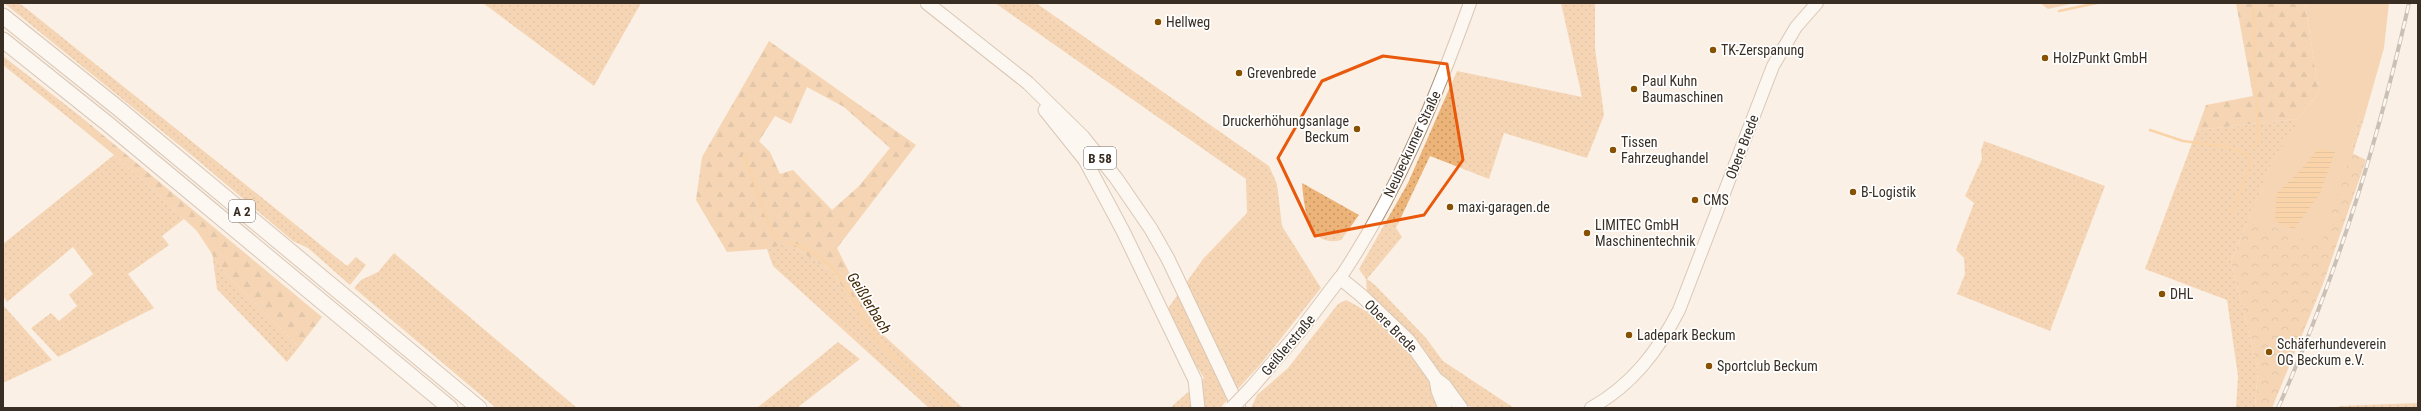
<svg xmlns="http://www.w3.org/2000/svg" width="2421" height="411" font-family="'Roboto Condensed',sans-serif">
<style>
.grass{fill:url(#grass-dots)}
.forest{fill:url(#forest-firs);fill-rule:evenodd}
.park{fill:url(#park-crowns)}
.garden{fill:#edb479}
.water{fill:url(#water-rules)}
.lines{fill:none;stroke-linecap:round;stroke-linejoin:round}
.stream{stroke:#f8af5f;stroke-width:2.5}
.secondary-casing{stroke:#af967c;stroke-width:14}
.primary-casing{stroke:#af967c;stroke-width:15}
.highway-casing{stroke:#af967c;stroke-width:17}
.secondary{stroke:#fff;stroke-width:12}
.primary{stroke:#fff;stroke-width:13}
.highway{stroke:#fff;stroke-width:15}
.rail-casing{stroke:#90857a;stroke-width:4}
.rail{stroke:#fff;stroke-width:2.5;stroke-dasharray:8;stroke-linecap:butt}
.primary-bridge-casing{stroke:#af967c;stroke-width:15;stroke-linecap:butt}
.primary-bridge{stroke:#fff;stroke-width:13}
.marked{fill:none;stroke:#e8590c;stroke-width:3;stroke-linejoin:round}
.poi-dot{fill:#875100;stroke:#fff;stroke-width:1.5}
.labels{text-anchor:middle;dominant-baseline:central;stroke-width:3.5;stroke-linejoin:round;paint-order:stroke}
.shield{fill:#fff;stroke:#746d65;stroke-width:1}
.shield-label{font-size:13px;font-weight:bold;fill:#382e23}
.poi-label{font-size:14px;fill:#382e23;stroke:#fff;text-anchor:start}
.street-label{font-size:14px;fill:#382e23;stroke:#fff}
.water-label{font-size:15px;font-style:italic;fill:#432703;stroke:#fff}
</style>
<defs>
<pattern id="grass-dots" width="8" height="8" patternUnits="userSpaceOnUse"><rect width="8" height="8" fill="#edb479"/><path d="M2 2h.1M6 6h.1" fill="none" stroke="#c19363" stroke-width="1.8" stroke-linecap="round"/></pattern>
<pattern id="forest-firs" width="22" height="20" patternUnits="userSpaceOnUse"><rect width="22" height="20" fill="#edb479"/><path d="M5 1l3.5 6h-7zM16 11l3.5 6h-7z" fill="#c19363"/></pattern>
<pattern id="park-crowns" width="20" height="18" patternUnits="userSpaceOnUse"><rect width="20" height="18" fill="#edb479"/><path d="M2 6a3 3 0 1 1 6 0M12 15a3 3 0 1 1 6 0" fill="none" stroke="#c19363"/></pattern>
<pattern id="water-rules" width="6" height="5" patternUnits="userSpaceOnUse"><rect width="6" height="5" fill="#f8af5f"/><path d="M0 2.5h6" fill="none" stroke="#ca8f4e"/></pattern>
</defs>
<rect width="100%" height="100%" fill="#fbf0e5"/>
<path class="grass" d="M4,3H19L27,9L347,266L356,257L366,265L350,285L308,248L293,241L195,158Z
M483,3H641L594,86Z
M995,3H1036L1269,166L1277,184L1282,226L1321,288L1259,366L1220,408H1170L1204,378L1164,314L1203,259L1247,213L1246,179Z
M1561,3H1595V48L1604,115L1587,158L1504,133L1489,179L1430,156L1396,228L1402,237L1367,279L1375,285L1426,338L1443,361L1514,408H1475L1466,405L1425,356L1414,338L1367,291L1366,279L1359,269L1408,183L1457,71L1582,97Z
M3,56L80,116L75,123L3,65Z
M2360,114L2365,115L2351,160L2349,159Z
M2297,119L2298,125L2275,156L2231,261L2258,370L2255,408H2236L2238,376L2227,300L2145,269L2197,130Z
M1984,141L2105,186L2050,331L1957,294L1965,274L1964,258L1956,250L1974,203L1965,196L1982,159L1981,151Z
M114,155L184,219L162,236L169,245L128,274L154,308L58,357L31,328L51,313L59,321L77,306L69,295L93,274L73,247L7,302L3,296V244Z
M1302,183L1359,215L1341,240C1307,249 1304,205 1302,183Z
M781,244L798,250L833,272L856,310L963,408H929L773,266L767,249Z
M212,252L225,274L299,347L287,362L217,289Z
M394,253L577,408H496L354,288L361,280L378,272Z
M1346,300C1390,321 1426,362 1439,408H1251L1257,395L1288,368L1338,304Z
M3,305L52,360L3,383Z
M838,342L860,359L797,408H757Z
M2418,403V408H2338L2339,406Z"/>
<path class="forest" d="M2236,3H2305L2319,93L2297,119L2197,130L2206,105L2253,96Z
M769,41L916,145L837,248L879,332L856,310L833,272L798,250L781,245L767,249L727,252L696,200L702,157ZM807,87L844,107L890,148L859,186L832,210L793,170L780,174L770,152L759,141L775,116L791,124Z
M80,116L322,317L299,347L225,274L197,231L114,155L75,123Z"/>
<path class="park" d="M2350,152L2366,160L2323,284L2272,408H2255L2258,370L2231,261L2275,156Z"/>
<path class="garden" d="M2040,3H2075L2048,9Z
M2305,3H2389L2384,48L2365,115L2360,114L2349,159L2321,245L2249,218L2275,156L2297,125V119L2319,93Z"/>
<path class="water" d="M2318,149L2335,152L2319,195L2294,229L2275,221L2277,193L2301,170Z"/>
<g class="lines">
<path class="stream" d="M2059,11L2097,3
M2150,130L2183,141L2229,147L2248,155L2251,162L2233,213
M2252,147L2258,143L2253,3
M744,155L773,235L779,238
M791,243C848,263 844,295 874,336C888,354 906,368 923,383
M926,386L951,408"/>
<defs>
<path id="secondary" d="M1340,278C1397,193 1435,100 1470,3
M1591,408C1632,385 1658,351 1679,310L1773,66L1796,27L1817,3"/>
<path id="primary" d="M927,3L1028,83L1083,137L1116,178L1151,229L1168,259L1239,408
M1045,110L1085,160L1123,231L1195,380L1198,408
M1436,379L1438,391L1445,408
M1252,387L1299,332L1340,278L1362,296L1409,341L1436,379L1445,386L1461,408"/>
<path id="highway" d="M3,16L118,108L479,408
M3,40L108,124L450,408"/>
</defs>
<use href="#secondary" class="secondary-casing"/>
<use href="#primary" class="primary-casing"/>
<use href="#highway" class="highway-casing"/>
<use href="#secondary" class="secondary"/>
<use href="#primary" class="primary"/>
<use href="#highway" class="highway"/>
<defs>
<path id="rail" d="M2278,408C2336,278 2378,142 2409,3"/>
</defs>
<use href="#rail" class="rail-casing"/>
<use href="#rail" class="rail"/>
<defs>
<path id="primary-bridge" d="M1232,408L1252,387"/>
</defs>
<use href="#primary-bridge" class="primary-bridge-casing"/>
<use href="#primary-bridge" class="primary-bridge"/>
</g>
<path d="M0 0H2421V411H0ZM1383,56L1447,64L1463,160L1424,215L1315,236L1278,158L1322,81Z" fill="#fbf0e5" fill-opacity=".55" fill-rule="evenodd"/>
<path class="marked" d="M1383,56L1447,64L1463,160L1424,215L1315,236L1278,158L1322,81Z"/>
<g class="poi-dot">
<circle cx="1158" cy="22" r="4"/>
<circle cx="1713" cy="50" r="4"/>
<circle cx="2045" cy="58" r="4"/>
<circle cx="1239" cy="73" r="4"/>
<circle cx="1634" cy="89" r="4"/>
<circle cx="1357" cy="129" r="4"/>
<circle cx="1613" cy="150" r="4"/>
<circle cx="1853" cy="192" r="4"/>
<circle cx="1695" cy="200" r="4"/>
<circle cx="1450" cy="207" r="4"/>
<circle cx="1587" cy="233" r="4"/>
<circle cx="2162" cy="294" r="4"/>
<circle cx="1629" cy="335" r="4"/>
<circle cx="2269" cy="352" r="4"/>
<circle cx="1709" cy="366" r="4"/>
</g>
<g class="labels">
<g class="shield">
<rect x="1084" y="147" width="32" height="22" rx="3"/>
<rect x="229" y="200" width="26" height="22" rx="3"/>
</g>
<g class="shield-label">
<text x="1100" y="158">B 58</text>
<text x="242" y="211">A 2</text>
</g>
<g class="poi-label">
<text x="1166" y="22">Hellweg</text>
<text x="1721" y="50">TK-Zerspanung</text>
<text x="2053" y="58">HolzPunkt GmbH</text>
<text x="1247" y="73">Grevenbrede</text>
<text x="1642" y="81">Paul Kuhn<tspan x="1642" dy="16">Baumaschinen</tspan></text>
<text x="1349" y="121" text-anchor="end">Druckerhöhungsanlage<tspan x="1349" dy="16">Beckum</tspan></text>
<text x="1621" y="142">Tissen<tspan x="1621" dy="16">Fahrzeughandel</tspan></text>
<text x="1861" y="192">B-Logistik</text>
<text x="1703" y="200">CMS</text>
<text x="1458" y="207">maxi-garagen.de</text>
<text x="1595" y="225">LIMITEC GmbH<tspan x="1595" dy="16">Maschinentechnik</tspan></text>
<text x="2170" y="294">DHL</text>
<text x="1637" y="335">Ladepark Beckum</text>
<text x="2277" y="344">Schäferhundeverein<tspan x="2277" dy="16">OG Beckum e.V.</tspan></text>
<text x="1717" y="366">Sportclub Beckum</text>
</g>
<g class="street-label">
<text transform="translate(1412 144) rotate(-65)">Neubeckumer Straße</text>
<text transform="translate(1742 147) rotate(-69)">Obere Brede</text>
<text transform="translate(1391 326) rotate(45)">Obere Brede</text>
<text transform="translate(1288 345) rotate(-50)">Geißlerstraße</text>
</g>
<g class="water-label">
<text transform="translate(869 303) rotate(58)">Geißlerbach</text>
</g>
</g>
<rect width="2421" height="411" fill="none" stroke="#382e23" stroke-width="8"/>
</svg>
